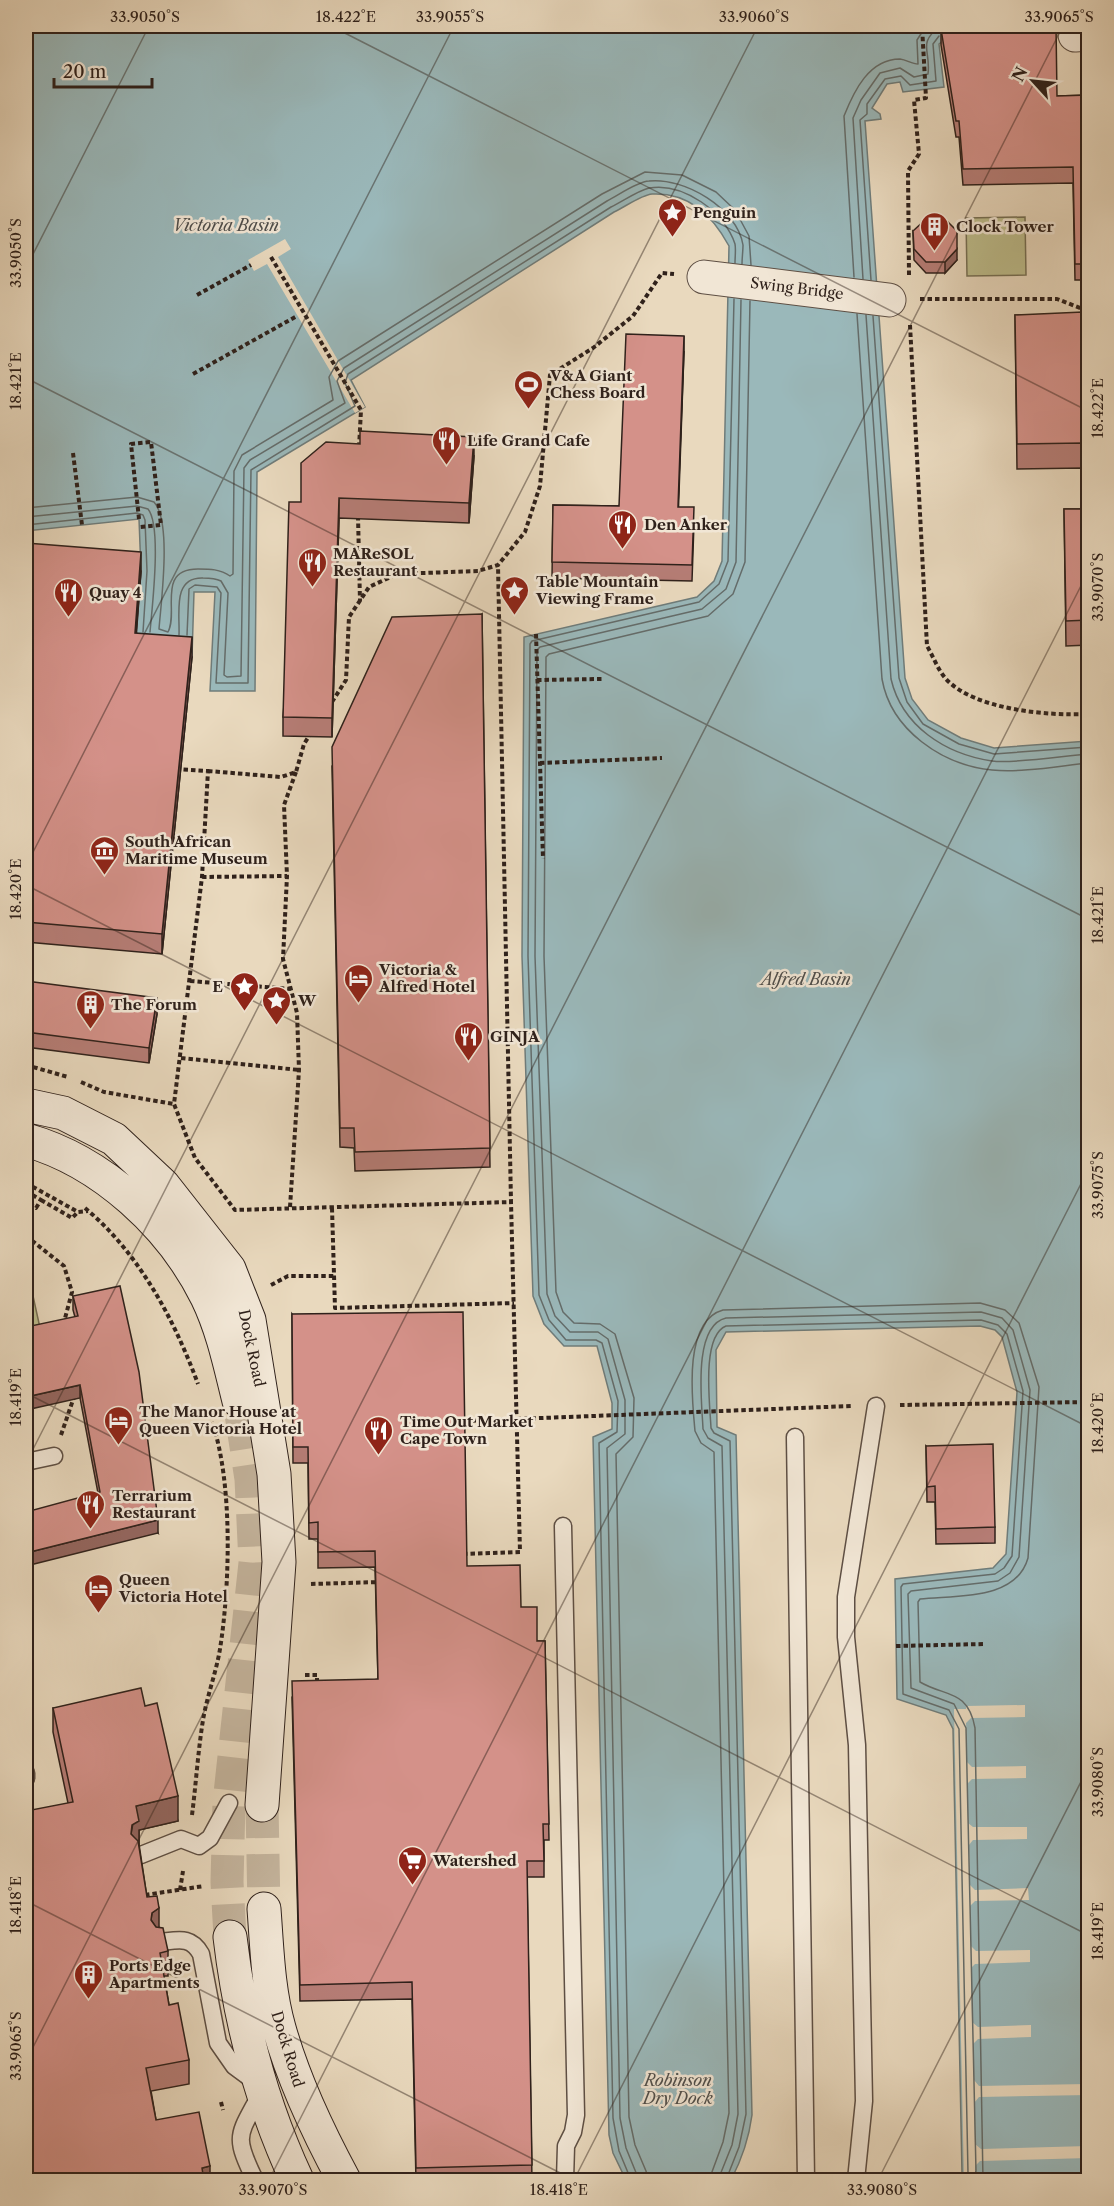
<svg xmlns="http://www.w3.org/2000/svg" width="1114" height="2206" font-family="'Libre Caslon Text',serif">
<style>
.grass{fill:url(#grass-tufts);stroke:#766f54;stroke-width:1.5}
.park{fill:#bdbd8c;stroke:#766f54;stroke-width:1.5}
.water{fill:#9ab8ba;stroke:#6f7c7a;stroke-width:1.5}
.pier{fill:#e9d9be}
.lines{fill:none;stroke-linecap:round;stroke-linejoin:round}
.shore{stroke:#646c6a;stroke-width:1.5}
.secondary-tunnel{stroke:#c4b49d;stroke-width:33;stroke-dasharray:33 16;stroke-linecap:butt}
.lane-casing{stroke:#5e4f44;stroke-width:19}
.street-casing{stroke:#5e4f44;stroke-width:35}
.secondary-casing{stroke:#2f211b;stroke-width:35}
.path{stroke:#2f211b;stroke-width:4;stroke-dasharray:4.5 3;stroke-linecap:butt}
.lane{stroke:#f1e6d5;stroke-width:16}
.street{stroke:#f1e6d5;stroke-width:33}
.secondary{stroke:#f1e6d5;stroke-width:33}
.wall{fill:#b67d76;stroke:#2f211b;stroke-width:1.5}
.shaded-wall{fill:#946660;stroke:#2f211b;stroke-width:1.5}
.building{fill:#d49189;stroke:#2f211b;stroke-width:1.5}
.ticks{fill:none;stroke:#2f211b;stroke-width:1.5;stroke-opacity:0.45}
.labels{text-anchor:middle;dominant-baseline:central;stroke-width:5;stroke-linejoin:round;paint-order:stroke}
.poi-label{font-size:15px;font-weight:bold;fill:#2f211b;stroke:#f1e6d5;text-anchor:start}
.street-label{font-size:15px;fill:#2f211b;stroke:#f1e6d5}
.water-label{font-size:16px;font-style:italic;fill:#4f4e4b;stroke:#f1e6d5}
.neatline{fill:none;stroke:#2f211b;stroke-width:2}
.ticks-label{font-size:15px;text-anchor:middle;fill:#2f211b}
</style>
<defs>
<pattern id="grass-tufts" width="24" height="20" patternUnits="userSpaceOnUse" patternTransform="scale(1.5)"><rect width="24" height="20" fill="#bdbd8c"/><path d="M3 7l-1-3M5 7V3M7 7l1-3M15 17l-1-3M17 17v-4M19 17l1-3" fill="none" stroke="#a3a278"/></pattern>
</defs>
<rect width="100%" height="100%" fill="#e9d9be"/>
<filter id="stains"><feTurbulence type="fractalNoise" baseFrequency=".00333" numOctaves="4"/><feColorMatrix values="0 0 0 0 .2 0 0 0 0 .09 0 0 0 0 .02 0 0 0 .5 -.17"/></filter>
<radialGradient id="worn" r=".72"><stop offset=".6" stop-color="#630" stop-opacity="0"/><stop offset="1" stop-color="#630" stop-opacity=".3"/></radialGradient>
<path class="grass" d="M26,1264L42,1337L26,1340Z"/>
<path class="park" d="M1025,217L1026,275L967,276L966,218Z"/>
<path class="water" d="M43,26H1005L949,36L939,44L944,87L903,92L900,82L887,84L872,108L880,114L881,119L865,121L905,678L912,699L928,720L961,738L994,748L1088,741V2180H898V2175L962,2173L953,1729L946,1715L897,1699L895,1579L993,1568L1006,1554L1017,1392L1002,1337L995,1330L980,1326L726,1332L716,1350L717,1427L736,1435L752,2115C749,2138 742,2159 731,2180H626L613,2153L609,2135L593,1437L612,1429V1403L597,1346H564L544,1324L533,1296L522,956L524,637L697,597L714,581L722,561L729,246C713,216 689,192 652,194C641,195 625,207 614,212L351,380L365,407L257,472L255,691H210L215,592H194L192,657L135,652L141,571L139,519L26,531V30Z"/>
<path class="pier" d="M285,239L291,249L278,257L365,407L355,413L267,264L254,271L248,260Z
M1025,1705V1717L971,1718L966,1723L967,1762L972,1767L1026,1766V1778L972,1779L967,1784L968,1823L973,1827H1027V1839L973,1840L969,1845L970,1885L975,1890L1028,1888L1029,1900L975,1901L970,1906L971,1946L976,1951L1030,1950V1962L975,1964L971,1968L972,2022L978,2027L1031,2025V2037L978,2039L973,2044L974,2080L979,2086L1088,2084V2095L979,2097L974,2103L975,2144L981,2149L1088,2146V2158L980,2161L975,2166V2179L964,2180L954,1709H966V1706Z"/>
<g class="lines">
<path class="shore" d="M854,277L844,116C854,91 869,59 900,59C907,60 912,64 918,64L917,40L926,26
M863,279L853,118L861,100L880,73L900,68L914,77L928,74C931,50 917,44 940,26
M871,280L860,120L867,114V104L885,79L901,76L910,85L936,81L933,44L939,36
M857,314L882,679C891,730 942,765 992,770C1021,773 1059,766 1088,763
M866,315L891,679C902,726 945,754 992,761C1014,764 1063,756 1088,754
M873,316L899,678L907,702L923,724L959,744L994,754L1088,747
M26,508L137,497L154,502C172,522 161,602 159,629L168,632C179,612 156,569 198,569C210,569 220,569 230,576L233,574L234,471L242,455L333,400L329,377L338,361L602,194L645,172L682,175L716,192L735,210L749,236L751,265
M26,517L137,506L148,509C162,526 152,608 150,632
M26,525L137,513L143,515L145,520L147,571L143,632
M179,635C180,613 172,577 203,578C209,578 215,578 221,581L228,593L224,675L227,677L241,676L244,468L250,460L345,403L337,381L344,368L607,201C619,195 636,182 649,181C684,177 737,208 743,245C743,251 742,258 742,264
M187,635L189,589L195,585L217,587L221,593L216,683H248L251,470L355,406L345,383L348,374L611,207C622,202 637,191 649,188C683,182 725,212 735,244C736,249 735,257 735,263
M631,2180L619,2151L613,2118L599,1443L617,1432L618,1401L602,1343L596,1340H566L549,1320L539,1295L528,956L530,644L532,641L699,602L719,584L728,561L734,299
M639,2180L626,2148L620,2118L607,1448L625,1434V1400L608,1339L598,1332H570L555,1316L547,1294L535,956L537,650L540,647L702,609L726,589L736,562L741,300
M648,2180L646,2171L635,2145L629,2117L616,1454L633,1437L634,1398L615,1334L600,1324L574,1323L563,1312L556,1292L544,956L546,657L549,654L708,616L733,594L745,562L750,301
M709,2180L723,2142L729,2113L714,1452L701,1443L695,1431C692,1399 683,1321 723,1310L980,1303L1005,1310L1019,1323L1039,1387L1028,1558C1016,1601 956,1595 920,1599L918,1602L920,1682C945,1697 968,1689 975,1728L983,2180
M718,2180L732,2145L738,2114L722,1446L708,1438L703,1429C702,1403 692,1326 726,1318L981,1312L1002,1318L1013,1330L1030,1390L1019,1557L1010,1573L998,1581L911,1591L908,1594L911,1688L954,1704L966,1728L976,2171L973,2180
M726,2180L739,2147L746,2114L730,1441L714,1433L711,1428C710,1405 701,1336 726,1326L981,1320L998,1325L1007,1334L1023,1391L1012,1556L1004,1568L995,1574L903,1584L901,1587L903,1694L949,1710L959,1729L968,2173L962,2179L906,2180"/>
<path class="secondary-tunnel" d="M262,1805L264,1909
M230,1937L227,1882L229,1803L255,1563L251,1479L239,1401"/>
<defs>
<path id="lane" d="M795,1437L806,2180
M26,1462L54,1456
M563,1526L576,2115L573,2132L566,2146L565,2180
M26,1773V1778
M141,1855L181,1839L199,1846L210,1838L229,1803
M161,1942C179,1940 191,1936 201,1954L218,2043L234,2066L257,2083
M255,2180C232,2133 239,2136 262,2091
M856,2180L864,2101L857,1745L846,1637V1597L876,1406"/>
<path id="street" d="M1075,35L1088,34
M704,277L889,300"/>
<path id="secondary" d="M26,1105L63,1113L114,1139L163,1185L229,1269L249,1320L274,1474L279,1562L262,1805
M26,1140C102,1161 172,1226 207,1297C223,1330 230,1365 239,1401
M264,1909C267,1948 268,1990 279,2028C294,2082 318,2132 344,2180
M230,1937C240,2022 261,2103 297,2180"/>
</defs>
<use href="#lane" class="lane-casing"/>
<use href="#street" class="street-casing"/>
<use href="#secondary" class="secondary-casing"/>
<path class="path" d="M271,257L361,410L359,448
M909,275L908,171L919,154L914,100L926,98L922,26
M197,295L251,265
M920,299H1057L1088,311
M910,325L927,646C933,656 938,670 946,679C975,710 1048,716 1088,714
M193,374L297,316
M73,453L82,525
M358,516L360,601
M139,519L131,444L151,442L161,525L140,527
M536,634L543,859
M537,680L602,679
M332,702L346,680L349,617L369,587L397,574L478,571L498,565L525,532L540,486L550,375L593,348L633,316L662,273L674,274
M540,763L662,758
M176,769L208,771L202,877L174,1104L195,1158L235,1210L511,1202L498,565
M208,771L281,777L296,772L304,744L311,733
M202,877L287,876
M190,981L291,989
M181,1058L299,1070
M26,1065L68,1077
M81,1082L104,1092L174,1104
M26,1183L78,1212L88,1211
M26,1191L41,1200L36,1208L26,1202
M41,1200L72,1218L78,1212
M290,1207L299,1070L297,1013L283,959L287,876L284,805L296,772
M85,1208C139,1253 174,1319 198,1384
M332,1208L335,1308L514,1303
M26,1236L64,1266L72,1292L64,1322
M271,1285L288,1276H334
M900,1405L1088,1402
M464,1421L851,1406
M61,1435L74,1397
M463,1554L520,1552L511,1202
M311,1584L380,1582
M896,1646L984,1644
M305,1675H317V1685
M192,1815C196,1784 198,1751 203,1720C207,1696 216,1673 220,1649C230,1586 233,1482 212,1422
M180,1890L183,1871
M145,1895L204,1886
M221,2102L223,2110"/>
<use href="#lane" class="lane"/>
<use href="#street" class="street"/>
<use href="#secondary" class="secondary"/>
</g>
<path class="wall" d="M941,29L1057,96L1089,95V280H1075L1073,183L963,185L959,137H956L941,45Z
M913,231L957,260L945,273H926L914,260Z
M1089,314V645L1066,646L1064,509H1084L1083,468L1017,469L1015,315Z
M684,351L678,507L694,523L692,581L552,578L553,505L619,506Z
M474,456L469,523L339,518L332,737L283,736V717L301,502Z
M26,543L141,571L136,633L192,657L162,954L26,942Z
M482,614L490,1167L355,1171L354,1148L340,1147L332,766Z
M26,981L157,1014L149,1063L26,1047Z
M73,1296L158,1533L98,1493L80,1398L75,1317L73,1310Z
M292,1314L467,1566L521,1607L537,1641H545L549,1840H544V1877H527L532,2181H416L412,1999L300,2001L292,1697L378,1679L375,1567L318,1568V1539H309L308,1463H293Z
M926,1446L995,1527V1543L936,1544L935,1502H927Z
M145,1706L178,1821L139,1830V1844L147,1897L168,1951V1976H164L169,2005L189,2060V2084L151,2091L156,2120L210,2181H26L68,1803L53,1732V1708Z"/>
<path class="shaded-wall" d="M957,249V260L945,273V262Z
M684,336V351L678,522V507Z
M474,437V456L469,523V503Z
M339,498V518L332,737V718Z
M141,552V571L135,652V633Z
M192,637V657L162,954V934Z
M157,998V1014L149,1063V1048Z
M80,1385V1398L26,1410V1397Z
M158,1520V1533L26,1566V1553Z
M178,1796V1821L139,1830V1845L131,1834L136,1806Z
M159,1908V1932L151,1920L152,1913Z
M210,2166V2181H202V2168Z"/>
<path class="building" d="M968,26H1056L1057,96L1089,95V264H1075L1073,167L963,169L959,121H956L941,29Z
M944,218L957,231V249L945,262H926L914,249L913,231L926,219Z
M1083,312L1089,314V620L1066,621L1064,509H1084L1083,443L1017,444L1015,315Z
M626,334L684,336L678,507H694L692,565L552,562L553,505L619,506Z
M360,431L474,437L469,503L339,498L332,718L283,717L289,502H301V463L326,442L360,444Z
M26,543L141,552L135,633L192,637L162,934L26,922Z
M482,614L490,1148L355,1152L354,1128H340L332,747L392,617Z
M26,981L157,998L149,1048L26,1032Z
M120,1286L139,1372L158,1520L26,1553V1512L100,1492L80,1385L26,1397V1327L78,1316L73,1296Z
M463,1312L467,1566L520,1565L521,1607H537V1641H545L549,1824H543L544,1861H527L532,2165L416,2168L412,1982L300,1985L292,1681L378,1679L375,1551L318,1552V1522L309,1523L308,1447H293L292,1314Z
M993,1444L995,1527L936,1529L935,1486L927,1487L926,1446Z
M141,1688L145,1706L157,1703L178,1796L136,1806L139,1821L132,1825L131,1834L138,1841L147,1897L157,1896L159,1908L152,1913L151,1920L156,1927L163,1928L168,1951L160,1953L169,2005L178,2003L189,2060L146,2068L156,2120L199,2112L210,2166L202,2168L204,2181H26V1811L73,1802L53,1708Z"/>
<path class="ticks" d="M331,26L1088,411M26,268L149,26M26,378L1088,919M26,866L454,26M26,885L1088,1427M26,1393L1088,1935M26,1463L758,26M26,1901L574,2180M26,2061L1063,26M269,2180L1088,572M574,2180L1088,1170M878,2180L1088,1768"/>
<defs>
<symbol id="sight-pin" viewBox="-11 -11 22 30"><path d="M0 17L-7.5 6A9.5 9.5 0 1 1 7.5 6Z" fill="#8f2418" stroke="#f1e6d5"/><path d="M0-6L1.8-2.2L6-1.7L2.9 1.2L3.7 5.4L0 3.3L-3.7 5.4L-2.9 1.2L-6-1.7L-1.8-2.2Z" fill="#fff"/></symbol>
<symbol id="building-pin" viewBox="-11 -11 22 30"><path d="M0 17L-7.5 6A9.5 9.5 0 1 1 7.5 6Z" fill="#8f2418" stroke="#f1e6d5"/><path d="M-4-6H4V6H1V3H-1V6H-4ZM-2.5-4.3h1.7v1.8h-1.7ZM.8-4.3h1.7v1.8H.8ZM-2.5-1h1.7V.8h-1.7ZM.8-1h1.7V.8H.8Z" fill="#fff"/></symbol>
<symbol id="stadium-pin" viewBox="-11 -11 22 30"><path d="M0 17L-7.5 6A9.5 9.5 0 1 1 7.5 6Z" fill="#8f2418" stroke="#f1e6d5"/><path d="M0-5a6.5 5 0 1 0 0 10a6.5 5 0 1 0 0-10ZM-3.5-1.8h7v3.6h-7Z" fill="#fff"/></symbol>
<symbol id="restaurant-pin" viewBox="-11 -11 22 30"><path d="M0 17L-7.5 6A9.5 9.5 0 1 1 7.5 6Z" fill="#8f2418" stroke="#f1e6d5"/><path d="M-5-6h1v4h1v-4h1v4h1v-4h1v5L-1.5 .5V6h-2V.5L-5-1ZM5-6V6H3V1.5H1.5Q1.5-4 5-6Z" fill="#fff"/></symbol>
<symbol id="museum-pin" viewBox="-11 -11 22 30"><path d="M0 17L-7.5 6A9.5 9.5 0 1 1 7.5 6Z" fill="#8f2418" stroke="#f1e6d5"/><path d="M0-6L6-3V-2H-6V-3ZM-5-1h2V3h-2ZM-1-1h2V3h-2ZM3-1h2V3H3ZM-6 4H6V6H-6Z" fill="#fff"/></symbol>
<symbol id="hotel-pin" viewBox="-11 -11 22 30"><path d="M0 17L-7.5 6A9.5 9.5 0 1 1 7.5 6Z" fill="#8f2418" stroke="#f1e6d5"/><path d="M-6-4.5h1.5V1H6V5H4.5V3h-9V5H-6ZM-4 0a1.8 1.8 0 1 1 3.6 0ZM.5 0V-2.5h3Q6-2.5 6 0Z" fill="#fff"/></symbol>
<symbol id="supermarket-pin" viewBox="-11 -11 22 30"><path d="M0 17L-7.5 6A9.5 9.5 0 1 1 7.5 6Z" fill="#8f2418" stroke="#f1e6d5"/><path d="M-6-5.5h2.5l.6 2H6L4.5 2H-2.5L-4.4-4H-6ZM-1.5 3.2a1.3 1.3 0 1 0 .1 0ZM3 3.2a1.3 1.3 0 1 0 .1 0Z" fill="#fff"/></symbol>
</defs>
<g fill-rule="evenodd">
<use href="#sight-pin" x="656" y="196" width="33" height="45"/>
<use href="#building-pin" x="918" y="210" width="33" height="45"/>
<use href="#stadium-pin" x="512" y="368" width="33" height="45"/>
<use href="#restaurant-pin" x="430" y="424" width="33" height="45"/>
<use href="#restaurant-pin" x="606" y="508" width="33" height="45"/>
<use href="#restaurant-pin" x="296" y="546" width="33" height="45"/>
<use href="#sight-pin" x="498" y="574" width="33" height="45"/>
<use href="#restaurant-pin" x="52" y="576" width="33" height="45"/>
<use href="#museum-pin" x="88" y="834" width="33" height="45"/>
<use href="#hotel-pin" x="342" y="962" width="33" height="45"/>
<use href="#sight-pin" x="228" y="970" width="33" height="45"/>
<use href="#sight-pin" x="260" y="984" width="33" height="45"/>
<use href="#building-pin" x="74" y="988" width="33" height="45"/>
<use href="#restaurant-pin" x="452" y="1020" width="33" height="45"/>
<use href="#hotel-pin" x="102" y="1404" width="33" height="45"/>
<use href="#restaurant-pin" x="362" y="1414" width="33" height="45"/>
<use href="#restaurant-pin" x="74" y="1488" width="33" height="45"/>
<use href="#hotel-pin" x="82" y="1572" width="33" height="45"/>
<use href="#supermarket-pin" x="396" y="1844" width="33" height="45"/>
<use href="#building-pin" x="72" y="1958" width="33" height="45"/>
</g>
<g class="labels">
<g class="poi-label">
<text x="693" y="212">Penguin</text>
<text x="956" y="226">Clock Tower</text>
<text x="550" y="375">V&amp;A Giant<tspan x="550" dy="17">Chess Board</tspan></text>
<text x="467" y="440">Life Grand Cafe</text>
<text x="644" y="524">Den Anker</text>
<text x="333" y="553">MAReSOL<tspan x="333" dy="17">Restaurant</tspan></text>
<text x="536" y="581">Table Mountain<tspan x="536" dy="17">Viewing Frame</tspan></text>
<text x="89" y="592">Quay 4</text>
<text x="125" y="841">South African<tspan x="125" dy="17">Maritime Museum</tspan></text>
<text x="379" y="969">Victoria &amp;<tspan x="379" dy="17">Alfred Hotel</tspan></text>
<text x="223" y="986" text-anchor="end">E</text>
<text x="298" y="1000">W</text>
<text x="111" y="1004">The Forum</text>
<text x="490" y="1036">GINJA</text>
<text x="139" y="1411">The Manor House at<tspan x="139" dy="17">Queen Victoria Hotel</tspan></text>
<text x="400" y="1421">Time Out Market<tspan x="400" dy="17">Cape Town</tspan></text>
<text x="112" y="1495">Terrarium<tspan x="112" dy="17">Restaurant</tspan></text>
<text x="119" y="1579">Queen<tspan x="119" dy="17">Victoria Hotel</tspan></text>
<text x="433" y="1860">Watershed</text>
<text x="109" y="1965">Ports Edge<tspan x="109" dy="17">Apartments</tspan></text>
</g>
<g class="street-label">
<text transform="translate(797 288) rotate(7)">Swing Bridge</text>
<text transform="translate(252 1348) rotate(78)">Dock Road</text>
<text transform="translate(288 2049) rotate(73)">Dock Road</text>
</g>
<g class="water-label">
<text x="226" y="225">Victoria Basin</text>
<text x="806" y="979">Alfred Basin</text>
<text x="678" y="2080">Robinson<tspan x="678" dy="18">Dry Dock</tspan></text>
</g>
</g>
<rect width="1114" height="2206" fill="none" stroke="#e9d9be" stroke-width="66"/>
<g transform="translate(1033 81) rotate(297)" stroke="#f1e6d5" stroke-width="4.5" paint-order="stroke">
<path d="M0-4.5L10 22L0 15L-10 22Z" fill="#2f211b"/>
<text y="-9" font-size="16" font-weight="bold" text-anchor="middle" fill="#2f211b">N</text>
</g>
<path d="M54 78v9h98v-9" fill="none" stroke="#2f211b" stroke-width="3"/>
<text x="63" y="78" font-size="18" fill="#2f211b" stroke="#f1e6d5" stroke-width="4.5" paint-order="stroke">20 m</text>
<rect x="33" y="33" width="1048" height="2140" class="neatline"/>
<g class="ticks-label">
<text x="145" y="22">33.9050°S</text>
<text x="346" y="22">18.422°E</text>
<text x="450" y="22">33.9055°S</text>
<text x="754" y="22">33.9060°S</text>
<text x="1059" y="22">33.9065°S</text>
<text transform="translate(16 253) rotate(-90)" y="5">33.9050°S</text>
<text transform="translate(16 381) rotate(-90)" y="5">18.421°E</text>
<text transform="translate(1098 408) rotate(-90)" y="5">18.422°E</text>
<text transform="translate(1098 587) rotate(-90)" y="5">33.9070°S</text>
<text transform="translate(16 889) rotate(-90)" y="5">18.420°E</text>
<text transform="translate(1098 915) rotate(-90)" y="5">18.421°E</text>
<text transform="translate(1098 1185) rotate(-90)" y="5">33.9075°S</text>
<text transform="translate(16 1397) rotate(-90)" y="5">18.419°E</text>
<text transform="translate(1098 1423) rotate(-90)" y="5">18.420°E</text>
<text transform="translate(1098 1782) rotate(-90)" y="5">33.9080°S</text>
<text transform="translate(16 1905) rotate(-90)" y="5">18.418°E</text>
<text transform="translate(1098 1931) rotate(-90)" y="5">18.419°E</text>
<text transform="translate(16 2046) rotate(-90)" y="5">33.9065°S</text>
<text x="273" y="2195">33.9070°S</text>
<text x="559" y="2195">18.418°E</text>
<text x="882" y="2195">33.9080°S</text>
</g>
<rect width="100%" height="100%" filter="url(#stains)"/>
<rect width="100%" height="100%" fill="url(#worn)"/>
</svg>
